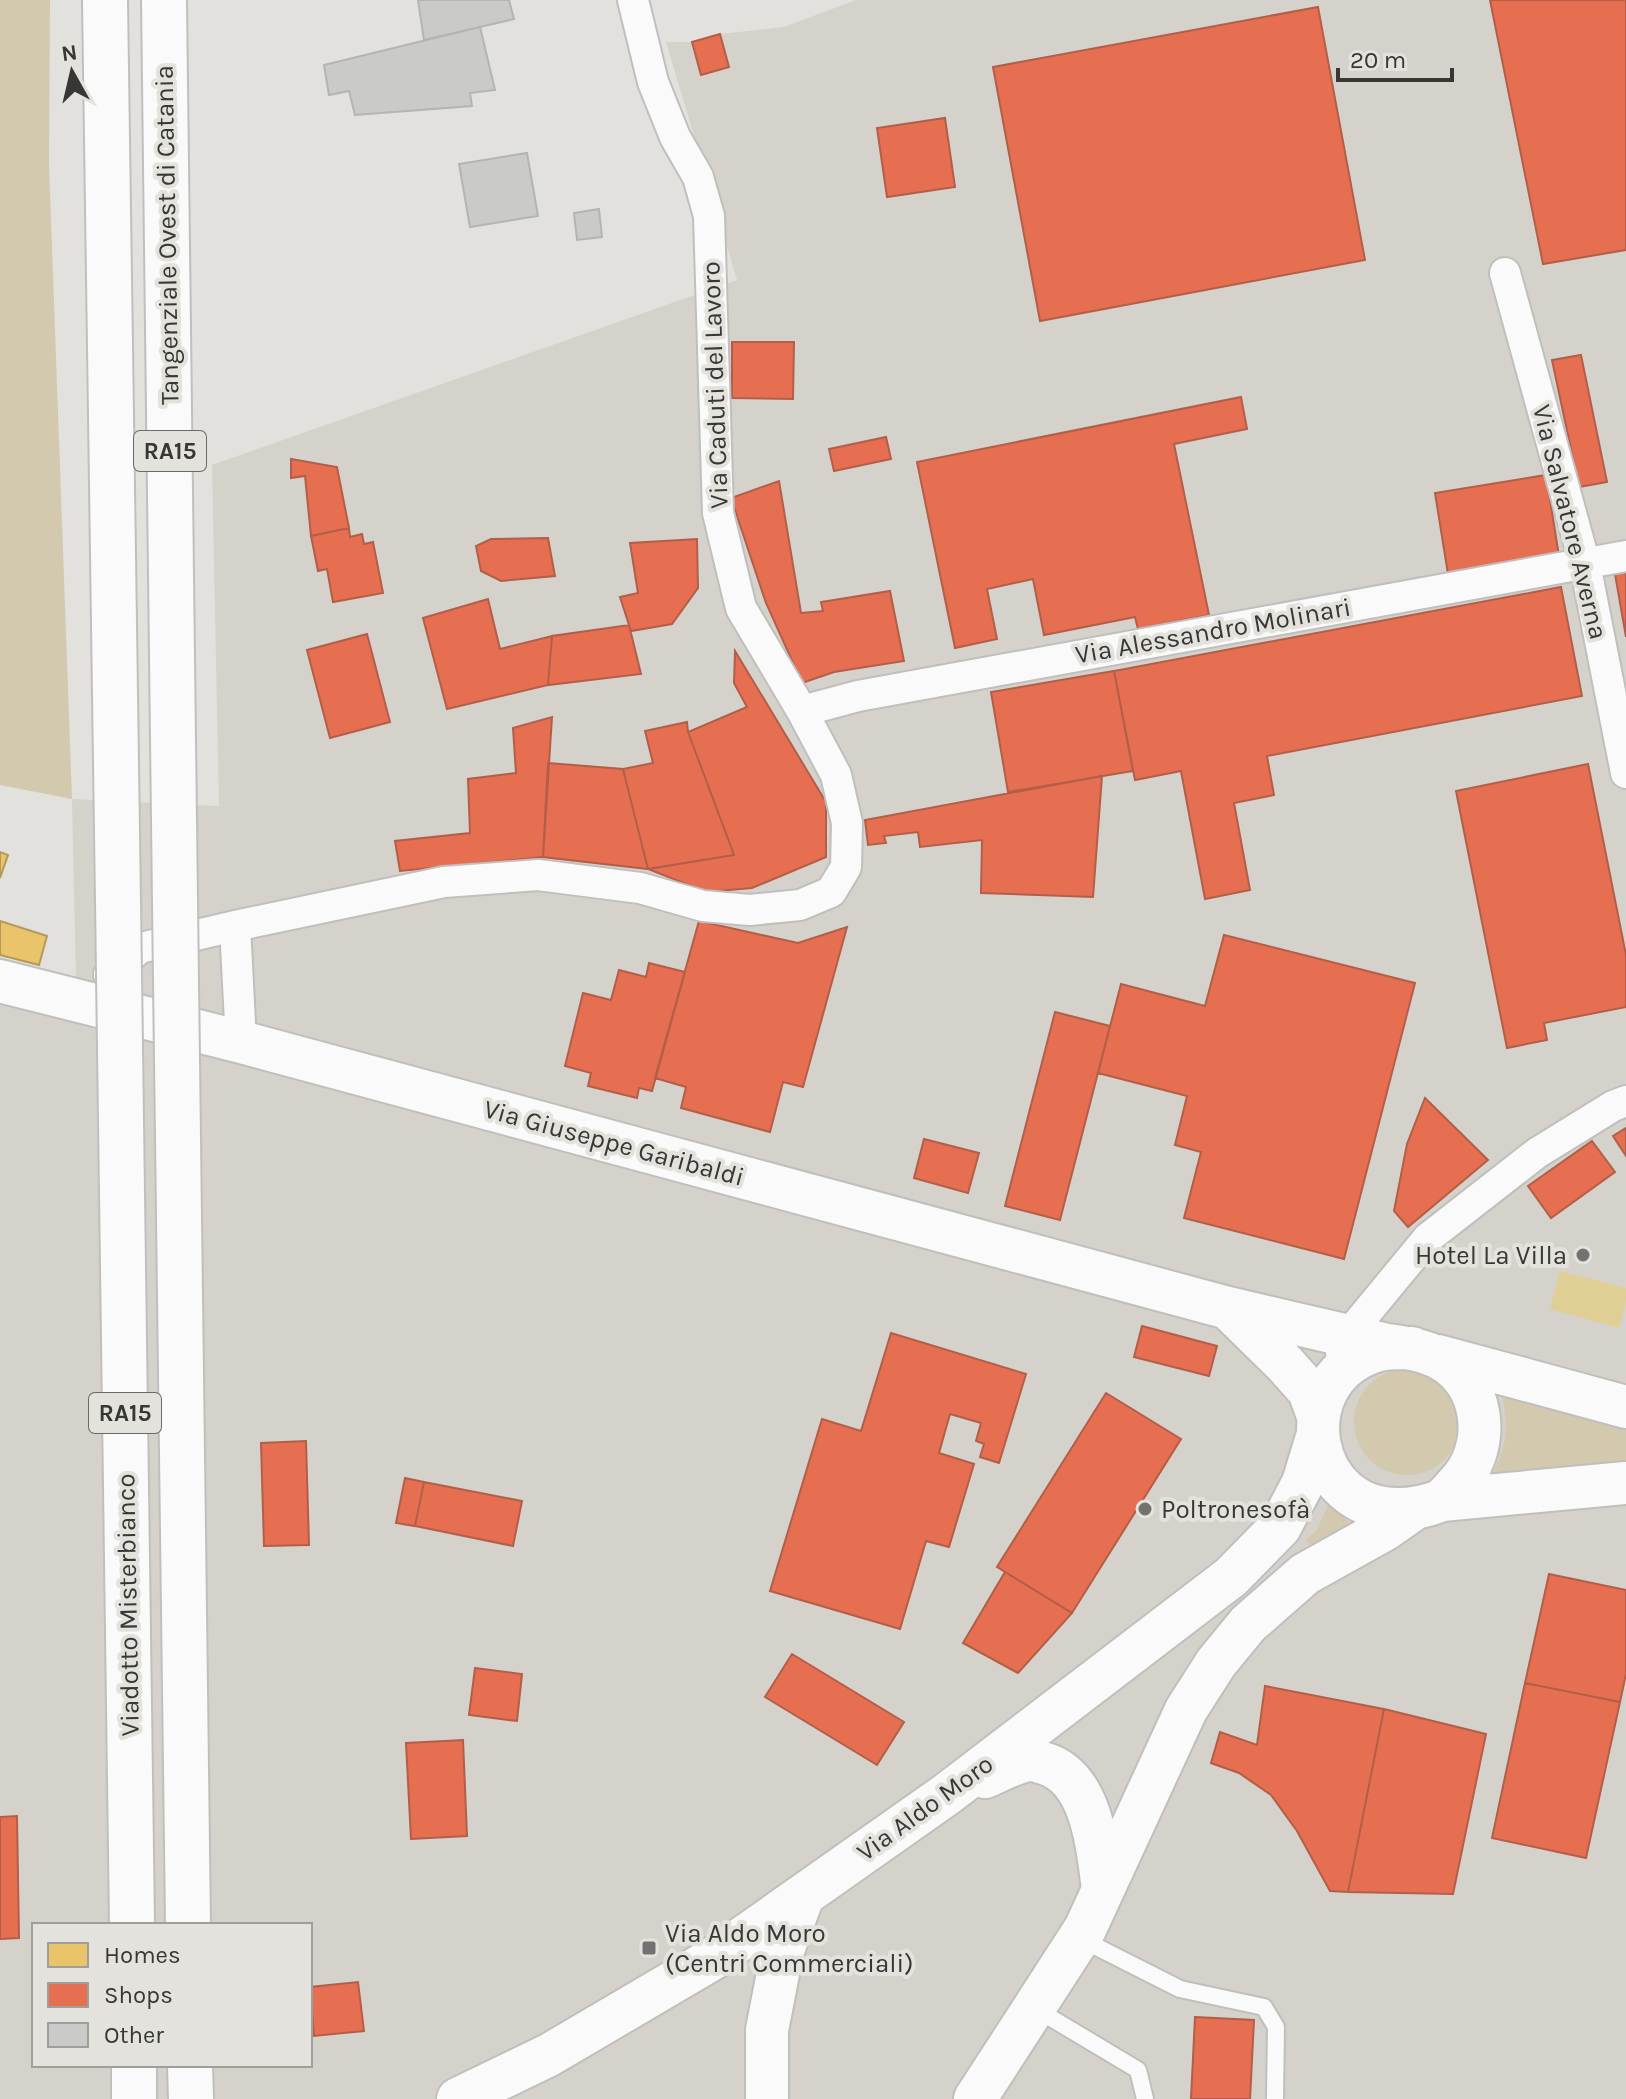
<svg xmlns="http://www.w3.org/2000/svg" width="1626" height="2099" font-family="Karla,sans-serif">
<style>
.built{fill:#d4d2ca;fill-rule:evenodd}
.green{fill:#d2c9ae}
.water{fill:#e0cf94}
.homes{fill:#e9c46a;stroke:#b49a5a;stroke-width:2}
.shops{fill:#e76f51;stroke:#b25e49;stroke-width:2}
.building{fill:#cacac9;stroke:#b4b4b3;stroke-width:2}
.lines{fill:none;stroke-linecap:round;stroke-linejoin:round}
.lane-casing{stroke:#c0bfbe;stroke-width:20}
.street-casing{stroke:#c0bfbe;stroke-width:34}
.secondary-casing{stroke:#c0bfbe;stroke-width:46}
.highway-casing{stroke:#c0bfbe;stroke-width:48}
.lane{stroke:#fbfafa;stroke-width:16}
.street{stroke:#fbfafa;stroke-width:30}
.secondary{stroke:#fbfafa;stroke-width:42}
.highway{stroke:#fbfafa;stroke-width:44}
.highway-bridge-casing{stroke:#c0bfbe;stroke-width:48;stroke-linecap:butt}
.highway-bridge{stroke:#fbfafa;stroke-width:44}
.poi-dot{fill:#737270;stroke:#e3e2dd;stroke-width:3}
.labels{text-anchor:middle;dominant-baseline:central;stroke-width:8;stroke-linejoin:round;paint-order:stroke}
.shield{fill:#e3e2dd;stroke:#6b6a67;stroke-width:2}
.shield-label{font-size:24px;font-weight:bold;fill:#373735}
.street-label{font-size:26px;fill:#373735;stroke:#e3e2dd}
.poi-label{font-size:26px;fill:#373735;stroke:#e3e2dd;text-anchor:start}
</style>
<rect width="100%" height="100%" fill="#e2e1de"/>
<path class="built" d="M856,0H1626V2099H0V959L76,982L72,799L219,806L212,465L737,280L666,42H692L720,34L784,27ZM34,1925H310V2065H34Z"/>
<path class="green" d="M0,0H50L49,164L72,799L0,785Z
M1354 1422a53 53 0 1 1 106 0a53 53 0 1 1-106 0Z
M1501,1389L1626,1422V1464L1488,1482C1508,1447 1509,1428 1501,1389Z
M1329,1503L1351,1524L1312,1548L1306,1540L1316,1531Z"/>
<path class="water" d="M1560,1271L1626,1288V1302L1619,1328L1550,1309Z"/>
<path class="homes" d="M0,852L8,855L0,878Z
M0,921L47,936L39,965L0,955Z"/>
<path class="shops" d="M1490,0H1626V250L1543,264Z
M1318,7L1365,260L1040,321L993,67Z
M720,34L729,67L701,75L692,42Z
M945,118L955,187L887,197L877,128Z
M732,342H794L793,399L732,398Z
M1581,355L1607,482L1579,487L1552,360Z
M1241,397L1247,429L1174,444L1209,615L1138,629L1135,617L1044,635L1033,579L987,589L997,639L955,648L917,462Z
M886,437L891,459L834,471L829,449Z
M291,459L337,467L349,528L311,536L305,476L291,478Z
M1546,475L1559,556L1448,574L1435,493Z
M779,481L801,613L823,611L821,602L890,591L904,661L834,672L802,683L766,603L731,498Z
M349,528L350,537L362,534L364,544L373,542L383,593L333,602L327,569L318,571L311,536Z
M548,538L555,576L501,581L481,571L476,546L491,539Z
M697,539L698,588L672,624L631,631L620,597L638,593L630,543Z
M1626,572V637L1615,574Z
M1561,587L1582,696L1267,756L1274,795L1234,803L1250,890L1205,899L1181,771L1135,780L1114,671Z
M488,599L500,649L552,636L548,685L447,709L423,618Z
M629,625L641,674L548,685L552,636Z
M367,634L390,722L330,738L307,650Z
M735,651L826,802V857L752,888L706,892L648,869L734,855L688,732L747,707L734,683Z
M1114,671L1133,771L1008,792L991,692Z
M552,717L543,857L400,871L395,841L470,833L468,779L516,773L513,728Z
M687,722L688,732L734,855L648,869L623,769L653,763L645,731Z
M548,763L623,769L648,869L543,857Z
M1588,764L1626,955V1007L1544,1023L1547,1040L1507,1048L1456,791Z
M1102,776L1093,897L981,893L982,840L920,847L918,832L884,836L886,843L868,845L865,820Z
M699,921L798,943L847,927L803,1087L783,1082L770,1132L681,1108L686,1087L655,1078Z
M1224,935L1415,983L1344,1259L1184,1218L1201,1152L1175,1145L1187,1096L1098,1073L1121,984L1205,1006Z
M649,963L685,972L652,1091L639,1088L637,1098L588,1086L591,1073L565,1066L583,993L611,1000L619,970L646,977Z
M1055,1012L1110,1026L1060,1220L1005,1206Z
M1425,1098L1488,1160L1408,1227L1394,1211L1407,1144Z
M1626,1128V1156L1613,1136Z
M924,1139L979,1153L968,1193L914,1178Z
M1592,1141L1615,1172L1551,1218L1528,1186Z
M1142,1326L1217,1346L1209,1376L1134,1357Z
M891,1333L1026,1374L999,1463L980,1457L984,1444L976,1441L981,1423L950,1414L939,1453L974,1464L949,1547L926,1541L900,1629L770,1591L822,1419L861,1431Z
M1106,1393L1181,1439L1072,1613L997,1567Z
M306,1441L309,1545L264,1546L261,1443Z
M405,1478L424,1482L415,1526L396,1523Z
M424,1482L522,1501L513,1546L415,1526Z
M1005,1572L1072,1613L1018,1673L963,1643Z
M1549,1574L1626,1590V1674L1620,1702L1525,1683Z
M792,1654L904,1722L877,1765L765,1697Z
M475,1668L522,1674L517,1721L469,1715Z
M1525,1683L1620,1702L1586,1858L1492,1838Z
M1265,1686L1384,1709L1348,1892L1330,1891L1297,1831L1271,1795L1239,1773L1211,1763L1220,1732L1257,1745Z
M1384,1709L1486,1734L1453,1894L1348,1892Z
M463,1740L467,1836L411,1839L406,1743Z
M17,1816L19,1938L0,1939V1817Z
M358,1982L364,2031L314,2036L310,1987Z
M1195,2017L1254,2020L1250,2099H1191Z"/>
<path class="building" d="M418,0H509L514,19L424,40Z
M480,27L495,90L470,93L472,106L355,115L349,91L329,95L324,65Z
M527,153L538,216L470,227L459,164Z
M599,209L602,237L577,240L574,213Z"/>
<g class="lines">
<defs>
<path id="lane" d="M1079,1938L1180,1989L1264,2007L1276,2027L1275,2099
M1036,2009L1138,2070L1145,2099"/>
<path id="street" d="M1505,273L1585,564L1626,773
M802,711L858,696L1626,556
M109,974L140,948L235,926
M241,1042L235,926L444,882L538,875L640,888L703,906L750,910L800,905L831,892L846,867L847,823L836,775L802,711L741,608L718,513L709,216L698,177L675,137L653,82L633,0
M1341,1352L1348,1335L1428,1238L1537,1153L1613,1106L1626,1101"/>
<path id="secondary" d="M0,981L241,1042L1228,1308L1387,1345C1409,1348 1432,1351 1450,1365C1487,1394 1489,1451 1457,1484C1452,1490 1446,1497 1440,1501C1427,1506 1412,1509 1398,1509C1309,1510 1287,1385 1370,1353C1383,1347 1397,1348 1412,1348
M1228,1308L1284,1363L1309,1391L1318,1416
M1438,1356L1626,1407
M1442,1500L1626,1483
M985,1777C997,1772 1019,1760 1032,1760C1036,1760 1039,1762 1043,1763C1092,1776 1098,1848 1103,1890
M458,2099L549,2055L714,1958L947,1794L1231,1577L1280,1527L1303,1483L1317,1437
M767,2099V2030L782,1953L803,1896
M975,2099L1085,1929L1186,1710L1216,1663L1248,1624L1305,1574L1384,1530L1414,1509"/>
<path id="highway" d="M105,0L118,901
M164,0L175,902
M134,2065V2099
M190,2065L191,2099"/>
</defs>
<use href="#lane" class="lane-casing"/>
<use href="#street" class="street-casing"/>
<use href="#secondary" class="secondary-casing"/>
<use href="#highway" class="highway-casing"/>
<use href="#lane" class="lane"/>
<use href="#street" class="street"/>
<use href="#secondary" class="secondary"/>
<use href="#highway" class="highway"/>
<defs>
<path id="highway-bridge" d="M118,901L132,1925
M175,902L188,1925"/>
</defs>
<use href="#highway-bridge" class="highway-bridge-casing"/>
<use href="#highway-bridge" class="highway-bridge"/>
</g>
<g class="poi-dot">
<circle cx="1583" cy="1255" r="8"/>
<circle cx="1145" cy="1509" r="8"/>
<rect x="641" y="1940" width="16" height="16" rx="4"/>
</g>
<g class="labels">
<g class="shield">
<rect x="134" y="431" width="72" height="40" rx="6"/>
<rect x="89" y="1393" width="72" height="40" rx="6"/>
</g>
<g class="shield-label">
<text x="170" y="451">RA15</text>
<text x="125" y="1413">RA15</text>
</g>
<g class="street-label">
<text transform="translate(167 235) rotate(-91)">Tangenziale Ovest di Catania</text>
<text transform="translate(715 385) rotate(-92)">Via Caduti del Lavoro</text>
<text transform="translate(1570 522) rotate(76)">Via Salvatore Averna</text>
<text transform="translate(1213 631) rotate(-10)">Via Alessandro Molinari</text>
<text transform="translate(614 1143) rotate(15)">Via Giuseppe Garibaldi</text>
<text transform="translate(128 1605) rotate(-91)">Viadotto Misterbianco</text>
<text transform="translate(925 1808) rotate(-36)">Via Aldo Moro</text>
</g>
<g class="poi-label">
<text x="1567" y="1255" text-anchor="end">Hotel La Villa</text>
<text x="1161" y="1509">Poltronesofà</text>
<text x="665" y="1933">Via Aldo Moro<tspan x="665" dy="30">(Centri Commerciali)</tspan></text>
</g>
</g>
<rect x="32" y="1923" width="280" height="144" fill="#e3e2dd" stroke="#9e9e9a" stroke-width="2"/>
<rect x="48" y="1943" width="40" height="24" fill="#e9c46a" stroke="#9e9e9a" stroke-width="2"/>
<text x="104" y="1963" font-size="24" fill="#373735">Homes</text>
<rect x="48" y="1983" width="40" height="24" fill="#e76f51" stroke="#9e9e9a" stroke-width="2"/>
<text x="104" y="2003" font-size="24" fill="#373735">Shops</text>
<rect x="48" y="2023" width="40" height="24" fill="#cacac9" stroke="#9e9e9a" stroke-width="2"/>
<text x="104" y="2043" font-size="24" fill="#373735">Other</text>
<g transform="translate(72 72) rotate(352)" stroke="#e3e2dd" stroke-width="6" paint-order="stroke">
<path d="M0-6L14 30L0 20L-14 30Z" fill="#373735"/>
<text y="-12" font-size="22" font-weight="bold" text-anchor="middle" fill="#373735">N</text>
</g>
<path d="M1338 68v12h114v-12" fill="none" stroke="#373735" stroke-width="4"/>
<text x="1350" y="68" font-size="24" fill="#373735" stroke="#e3e2dd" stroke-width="6" paint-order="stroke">20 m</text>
</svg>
